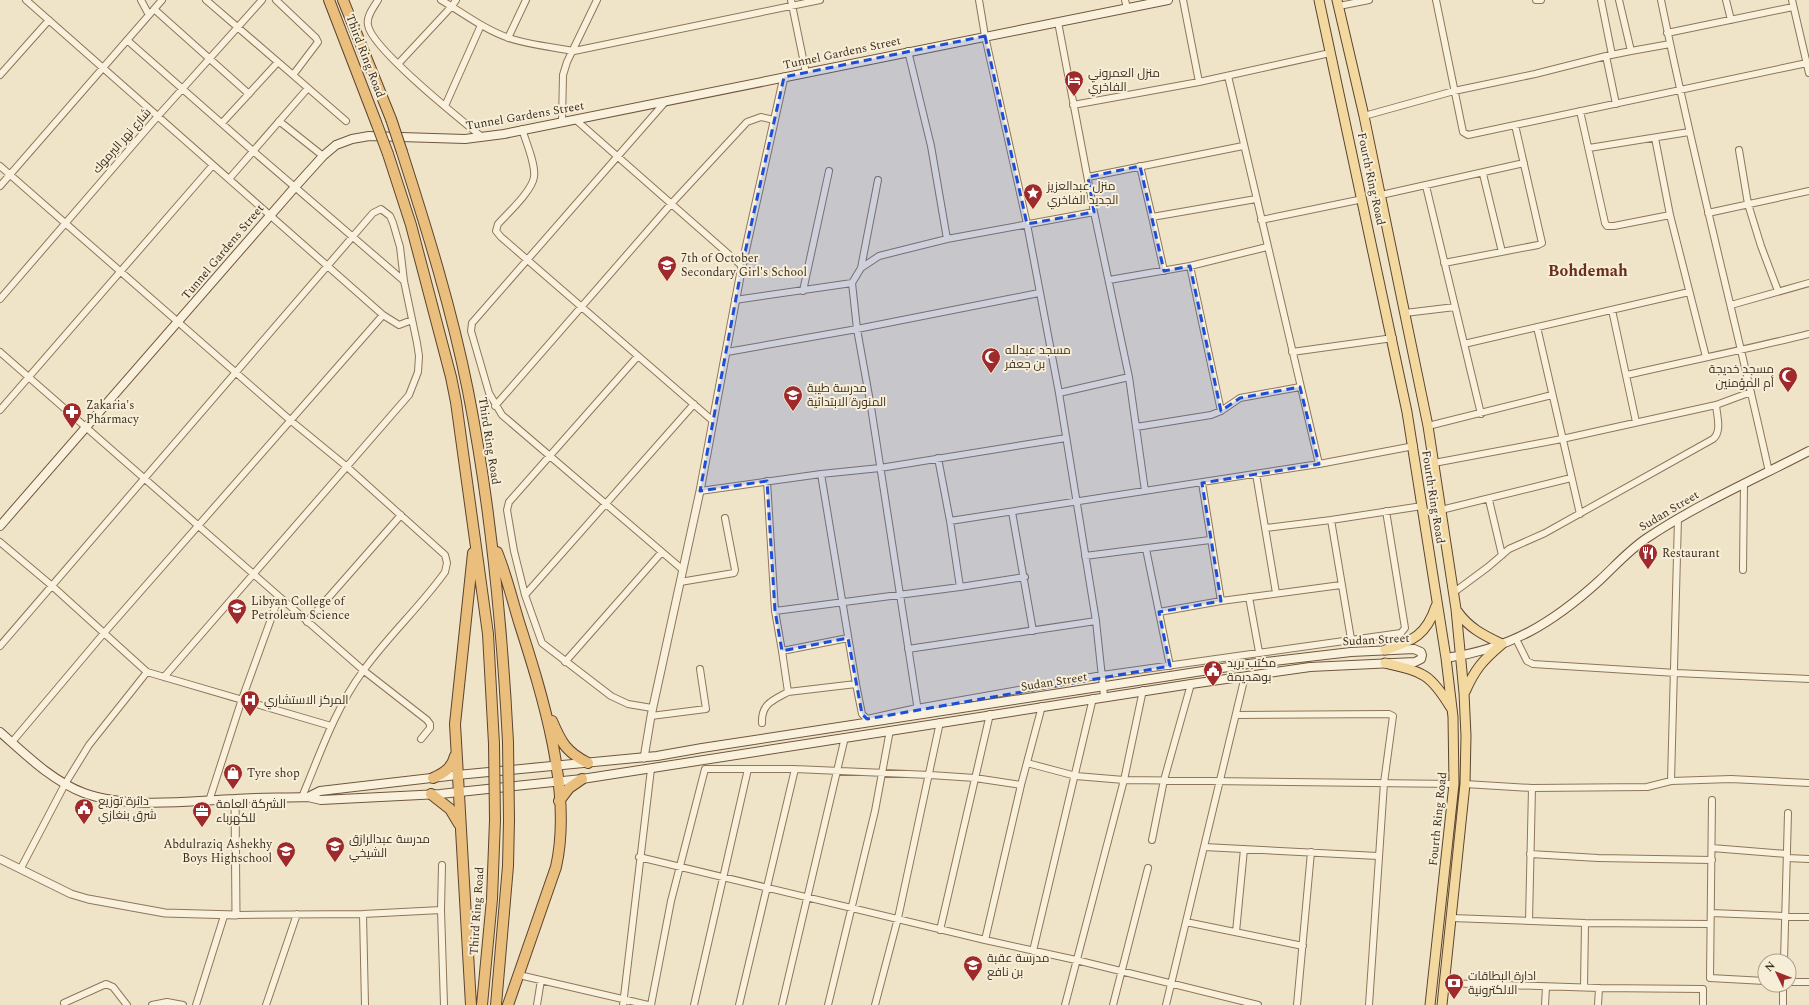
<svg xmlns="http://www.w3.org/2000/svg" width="1809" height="1005" font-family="Spectral,Cairo,serif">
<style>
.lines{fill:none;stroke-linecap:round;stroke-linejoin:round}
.minor-casing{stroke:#8d765c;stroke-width:8}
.tertiary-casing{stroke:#8d765c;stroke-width:9}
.secondary-casing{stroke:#6f573f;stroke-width:10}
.primary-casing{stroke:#5b4430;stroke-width:11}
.trunk-casing{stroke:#5b4430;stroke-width:12}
.minor{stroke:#faf1dc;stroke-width:6}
.tertiary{stroke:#faf1dc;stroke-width:7}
.secondary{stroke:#faf1dc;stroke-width:8}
.primary{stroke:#f3d9a0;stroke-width:9}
.trunk{stroke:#eabe7c;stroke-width:10}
.trunk-bridge-casing{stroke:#5b4430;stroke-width:12;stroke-linecap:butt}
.trunk-bridge{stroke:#eabe7c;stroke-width:10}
.marked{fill:#1d4ed8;fill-opacity:0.2;stroke:#1d4ed8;stroke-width:3;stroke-dasharray:8 5;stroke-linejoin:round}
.labels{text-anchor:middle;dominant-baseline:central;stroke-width:4;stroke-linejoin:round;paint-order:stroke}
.street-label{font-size:12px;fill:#3d2e20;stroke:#f7eed8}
.poi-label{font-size:12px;fill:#3d2e20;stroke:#f7eed8;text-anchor:start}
.district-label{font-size:16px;font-weight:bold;fill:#6b2e1e;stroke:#f7eed8}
</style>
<rect width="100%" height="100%" fill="#f0e4c8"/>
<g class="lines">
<defs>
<path id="minor" d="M26,0L383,315L399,325L412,320
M141,0L149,15
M206,0L293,75
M276,0L316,38L318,42L293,75L346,121
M378,0C374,7 366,16 368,25C371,48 460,119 482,137
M441,0C463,13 485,30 509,38C530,45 552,47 574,51L820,0
M791,0L806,73
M979,0L985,36L1027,224L1059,393L1096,621L1104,696
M1125,0L1127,8
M1183,0L1199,82
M1436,0L1463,132L1468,135L1807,63
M1536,0H1541
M1601,0L1612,55
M1661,0C1693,158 1734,314 1769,472
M1726,0L1731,20
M1792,0L1809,73
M1339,6L1369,0
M154,9L249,94
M1058,22L1094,212L1129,377L1145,491
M1667,33L1793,7
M508,38L526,0
M127,40L253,151L404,281
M908,51L931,146L947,239
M1631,51L1670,44
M1606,56L1631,51L1619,0
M398,64L452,6L456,0
M0,75L49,20
M1228,76L1319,464
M666,101L472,323L471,331L489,393L502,415L683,570
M1073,105L1199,82L1330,53
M445,106L481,25
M1580,111L1605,223L1607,226H1614L1670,215
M1364,116L1454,91L1535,74L1606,56L1616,104
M576,120L742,266
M279,121L323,156
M562,121L563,75L567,62L597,0
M222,123L278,62
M522,129C526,142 536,165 534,177C532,191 508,213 498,224L496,231L501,237L713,421
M1655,138L1670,215L1706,357
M1589,148L1689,132
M1739,150L1748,204L1761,246L1778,291
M0,166L290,420L346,466L445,555L447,563L445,572C420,607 388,636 363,671C335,709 320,754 302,797
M1140,166L1152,217L1256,199
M1483,174L1502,252
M1088,177L1243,146
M229,179L308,88
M878,180L861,268L852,283L857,329L871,407L918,711
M0,186L162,0
M1426,186L1481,414
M1381,195L1524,163
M1708,213L1809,191
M1152,217L1164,271
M1261,220L1363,199
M1444,263L1538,245L1542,243L1515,125
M1190,266L1221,411
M861,268L879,256L947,239L1094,212
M1109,280L1190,266L1267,247
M803,291L829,171
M0,299L158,116L262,0
M735,300L852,283
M1731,305L1809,283
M1612,310L1636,422
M1405,313L1455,307
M1537,327L1580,514
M1464,344L1689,292
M0,352L363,670L427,720L430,724V728L421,739
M727,352L857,329L1039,293
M1292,352L1393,338
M638,356L509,502L507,510L514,551L525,595L542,643L611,696L628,704L652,708
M1627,375C1687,361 1749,349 1809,334
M1059,393L1129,377
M495,406L671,204L747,122L761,117L774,120
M0,410L213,165
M1428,426L1552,395
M1136,427L1211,415L1221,411L1240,398L1300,387
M938,458L950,521L960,587
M1434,463L1562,439L1716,405L1751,392
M821,474L856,684L862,714L867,719L917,708L1102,675L1401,633L1405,628L1386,511
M1256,474L1276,593
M767,481L775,611L782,651
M1202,483L1221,601
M700,491L821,474L880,468L1066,438
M1489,500L1502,555
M1441,510L1571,478
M1012,512L1033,631
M1331,520L1351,639
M950,521L1319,464L1414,446
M1266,528L1331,520L1422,506
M0,542L51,585L147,672L331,726
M1146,549L1170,666
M1085,556L1210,540
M1743,570L1744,483
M680,582L734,573L735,570L725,518
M1453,593L1488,567L1509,549L1545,533L1713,439C1722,432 1717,416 1716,405
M525,595L694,404
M1249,597L1259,652
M775,611L960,587L1025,577
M1159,612L1221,601L1341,585
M307,622L401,515
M848,638L782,651L788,692L856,684
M1516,639L1527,661L1533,664L1676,673L1809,679
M0,646L373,213L381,209L390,216L393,223L400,247L404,281L417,343L419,356L418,372L409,395L164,677
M908,649L1096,621
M565,662L661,553
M1236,715L1389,714L1393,716L1384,783L1369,1005
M651,716L706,709L700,669
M762,723C761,704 773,700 788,692
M12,742L104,633L383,315
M1027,763L1076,776L1124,780L1454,784
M1671,781L1678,518
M1465,784L1532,788L1647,787L1671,781L1731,779L1809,783
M1712,800L1710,978L1765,981
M209,801L242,699L279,597
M1152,840L1164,780L1191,684
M1204,847L1378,856
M1712,848L1787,854
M1530,854L1598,858L1712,860
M639,857L985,940L1076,960L1258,1005
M1787,858L1809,859
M442,865L441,910L444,1005
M21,868L65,784L89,745L147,672
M1711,913L1809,917
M363,914L365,1005
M236,915L363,914L441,910
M1452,918L1585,923L1710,924
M1529,921L1532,788
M1186,922L1303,946
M940,930L990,714
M1236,932L1244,849
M985,940L1021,785L1042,706
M1033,951L1093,698
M1784,961L1788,813
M519,975L648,1005
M1789,982H1809
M1444,983L1599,988L1703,989V1005
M1584,987L1585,923
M64,1003L106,984L113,987L127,1005
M152,1005L167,1002L183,1005
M196,1005L224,916
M266,1005L297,914
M537,1005L541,980
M623,1005L651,769
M651,1005L671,901L705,769H795L930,775L975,778L1021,785
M694,1005L748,769
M739,1005L795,769
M782,1005L845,737
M828,1005L875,811L890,730
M875,1005L898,918L940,722
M1065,1005L1124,780L1143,690
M1113,1005L1148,868
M1166,1005L1245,676
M1297,1005L1311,852
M1545,1005L1546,987
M1598,1005L1599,988
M1783,1005V985"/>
<path id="tertiary" d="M644,758L651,716L700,491L742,266L784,77
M0,859L71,894L88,899L165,913L236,915L235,799"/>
<path id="secondary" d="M0,526L295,187L323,156L336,145L352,139L369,136L465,139L504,134L1168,0
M1446,658C1510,649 1553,623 1600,580C1615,566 1629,550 1647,538C1698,504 1755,479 1809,451
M0,732C25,754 52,781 84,793C128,809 188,801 235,799C259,797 283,798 308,797L321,800L440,794L582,779L1191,684L1310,667L1415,662L1421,659L1422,655L1421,652L1414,649L1351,652L1248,664L702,748L657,756L457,775L320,791L308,797"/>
<path id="primary" d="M1319,0L1407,412L1446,658L1453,717L1454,784L1430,1005
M1337,0L1364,116L1428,426L1456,609L1464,693L1466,736L1465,784L1442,1005
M1457,611C1469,628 1483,635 1502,644C1483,660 1475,669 1465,692
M1385,650C1413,640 1426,636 1436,606
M1385,663C1423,672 1430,673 1451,708"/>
<path id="trunk" d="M329,0L376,122
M343,0L391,119
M402,152C427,230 452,310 468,391C491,507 502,624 508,742
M388,154L411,225L451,377L456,402L488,634L494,744
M497,552C506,574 512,599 519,622C542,694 573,791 556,867L508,1005
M552,721C561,742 566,752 588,763
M433,778C444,773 452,768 455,756
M431,794L450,809L459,824
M559,801L569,788L582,779
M471,1005L455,724L473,553
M482,1005L492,899L495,820
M496,1005L508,866L509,820"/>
</defs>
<use href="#minor" class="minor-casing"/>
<use href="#tertiary" class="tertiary-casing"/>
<use href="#secondary" class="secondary-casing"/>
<use href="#primary" class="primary-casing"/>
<use href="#trunk" class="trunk-casing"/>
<use href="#minor" class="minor"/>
<use href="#tertiary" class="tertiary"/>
<use href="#secondary" class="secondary"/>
<use href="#primary" class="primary"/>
<use href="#trunk" class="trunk"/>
<defs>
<path id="trunk-bridge" d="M391,119L402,152
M376,122L388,154
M508,742L509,820
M494,744L495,820"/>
</defs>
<use href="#trunk-bridge" class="trunk-bridge-casing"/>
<use href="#trunk-bridge" class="trunk-bridge"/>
</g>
<path class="marked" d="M985,36L1027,224L1094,212L1088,177L1140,166L1164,271L1190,266L1221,411L1240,398L1300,387L1319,464L1202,483L1221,601L1159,612L1170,666L867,719L862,714L848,638L782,651L775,611L767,481L700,491L742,266L784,77Z"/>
<defs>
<symbol id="hotel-pin" viewBox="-11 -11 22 30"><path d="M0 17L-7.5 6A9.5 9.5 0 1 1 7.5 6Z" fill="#9e2a2b" stroke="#f7eed8"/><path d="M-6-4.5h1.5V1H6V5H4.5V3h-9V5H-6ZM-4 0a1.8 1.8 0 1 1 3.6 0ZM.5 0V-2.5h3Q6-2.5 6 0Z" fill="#fff"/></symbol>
<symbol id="sight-pin" viewBox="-11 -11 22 30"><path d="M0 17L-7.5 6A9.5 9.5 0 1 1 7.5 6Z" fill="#9e2a2b" stroke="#f7eed8"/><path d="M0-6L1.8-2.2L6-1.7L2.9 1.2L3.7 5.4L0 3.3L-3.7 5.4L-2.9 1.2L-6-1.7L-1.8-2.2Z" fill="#fff"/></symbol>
<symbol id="school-pin" viewBox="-11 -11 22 30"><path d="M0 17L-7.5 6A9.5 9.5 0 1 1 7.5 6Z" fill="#9e2a2b" stroke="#f7eed8"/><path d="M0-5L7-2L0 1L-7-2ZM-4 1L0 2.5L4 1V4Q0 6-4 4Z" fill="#fff"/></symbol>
<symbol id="mosque-pin" viewBox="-11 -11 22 30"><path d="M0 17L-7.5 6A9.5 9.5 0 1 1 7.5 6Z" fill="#9e2a2b" stroke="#f7eed8"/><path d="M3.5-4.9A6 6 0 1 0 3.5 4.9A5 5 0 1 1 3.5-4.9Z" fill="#fff"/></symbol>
<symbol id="pharmacy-pin" viewBox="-11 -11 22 30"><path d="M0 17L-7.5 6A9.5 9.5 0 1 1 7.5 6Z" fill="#9e2a2b" stroke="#f7eed8"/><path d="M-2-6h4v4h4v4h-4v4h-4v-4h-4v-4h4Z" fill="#fff"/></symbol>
<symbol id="restaurant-pin" viewBox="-11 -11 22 30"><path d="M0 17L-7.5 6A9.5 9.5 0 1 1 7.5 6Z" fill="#9e2a2b" stroke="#f7eed8"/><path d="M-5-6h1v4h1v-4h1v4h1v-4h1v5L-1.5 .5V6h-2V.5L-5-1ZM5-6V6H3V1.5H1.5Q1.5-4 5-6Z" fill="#fff"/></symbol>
<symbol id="university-pin" viewBox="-11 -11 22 30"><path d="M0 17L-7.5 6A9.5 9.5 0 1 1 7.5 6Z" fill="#9e2a2b" stroke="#f7eed8"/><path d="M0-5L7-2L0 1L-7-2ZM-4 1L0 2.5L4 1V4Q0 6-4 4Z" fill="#fff"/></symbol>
<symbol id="civic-pin" viewBox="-11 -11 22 30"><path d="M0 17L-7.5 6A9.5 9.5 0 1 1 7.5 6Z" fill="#9e2a2b" stroke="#f7eed8"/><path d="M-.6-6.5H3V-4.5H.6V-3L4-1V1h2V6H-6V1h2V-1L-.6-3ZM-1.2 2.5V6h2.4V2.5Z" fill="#fff"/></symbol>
<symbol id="hospital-pin" viewBox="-11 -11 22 30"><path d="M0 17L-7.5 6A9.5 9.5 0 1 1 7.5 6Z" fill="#9e2a2b" stroke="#f7eed8"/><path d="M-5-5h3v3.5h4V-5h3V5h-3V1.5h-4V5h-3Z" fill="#fff"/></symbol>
<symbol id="shop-pin" viewBox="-11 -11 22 30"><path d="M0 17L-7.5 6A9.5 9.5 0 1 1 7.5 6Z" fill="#9e2a2b" stroke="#f7eed8"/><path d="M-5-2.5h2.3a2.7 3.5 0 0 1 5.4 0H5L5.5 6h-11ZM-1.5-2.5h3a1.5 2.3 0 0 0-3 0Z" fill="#fff"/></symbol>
<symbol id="office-pin" viewBox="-11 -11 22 30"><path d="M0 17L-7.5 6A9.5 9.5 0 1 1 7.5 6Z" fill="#9e2a2b" stroke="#f7eed8"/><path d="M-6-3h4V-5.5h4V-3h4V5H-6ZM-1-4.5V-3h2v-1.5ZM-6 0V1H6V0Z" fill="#fff"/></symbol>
<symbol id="bank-pin" viewBox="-11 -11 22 30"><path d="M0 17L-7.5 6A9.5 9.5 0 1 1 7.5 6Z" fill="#9e2a2b" stroke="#f7eed8"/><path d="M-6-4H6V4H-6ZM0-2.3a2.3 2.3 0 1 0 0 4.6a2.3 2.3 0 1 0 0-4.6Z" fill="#fff"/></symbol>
</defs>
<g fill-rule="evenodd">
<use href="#hotel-pin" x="1063" y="69" width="22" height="30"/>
<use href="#sight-pin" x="1022" y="182" width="22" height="30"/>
<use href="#school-pin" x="656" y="254" width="22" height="30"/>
<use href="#mosque-pin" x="980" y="346" width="22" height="30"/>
<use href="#mosque-pin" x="1777" y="365" width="22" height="30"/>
<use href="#school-pin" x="782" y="384" width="22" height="30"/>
<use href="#pharmacy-pin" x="61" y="401" width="22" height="30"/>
<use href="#restaurant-pin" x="1637" y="542" width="22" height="30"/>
<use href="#university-pin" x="226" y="597" width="22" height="30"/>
<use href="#civic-pin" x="1202" y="659" width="22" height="30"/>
<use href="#hospital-pin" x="239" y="689" width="22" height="30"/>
<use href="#shop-pin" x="222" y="762" width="22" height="30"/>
<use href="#civic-pin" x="73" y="797" width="22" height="30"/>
<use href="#office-pin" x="191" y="800" width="22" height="30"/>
<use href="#school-pin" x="324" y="835" width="22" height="30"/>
<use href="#school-pin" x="275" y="840" width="22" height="30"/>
<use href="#school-pin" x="962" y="954" width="22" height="30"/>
<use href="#bank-pin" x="1443" y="972" width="22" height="30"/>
</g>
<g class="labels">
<g class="street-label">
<text transform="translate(842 53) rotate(-12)">Tunnel Gardens Street</text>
<text transform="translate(365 56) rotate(69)">Third Ring Road</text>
<text transform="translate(525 116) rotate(-10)">Tunnel Gardens Street</text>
<text transform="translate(122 141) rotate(-49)">شارع نهر اليرموك</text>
<text transform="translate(1371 179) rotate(78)">Fourth Ring Road</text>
<text transform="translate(223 252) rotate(-50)">Tunnel Gardens Street</text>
<text transform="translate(489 441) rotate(81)">Third Ring Road</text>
<text transform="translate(1433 497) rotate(81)">Fourth Ring Road</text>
<text transform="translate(1669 511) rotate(-31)">Sudan Street</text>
<text transform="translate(1376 640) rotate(-3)">Sudan Street</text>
<text transform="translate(1054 682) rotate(-9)">Sudan Street</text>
<text transform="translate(1438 819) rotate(-84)">Fourth Ring Road</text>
<text transform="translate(477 911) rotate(-86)">Third Ring Road</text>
</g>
<g class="poi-label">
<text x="1088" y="73">منزل العمروني<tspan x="1088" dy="14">الفاخري</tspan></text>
<text x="1047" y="186">منزل عبدالعزيز<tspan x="1047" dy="14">الجديد الفاخري</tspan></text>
<text x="681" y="258">7th of October<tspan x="681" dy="14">Secondary Girl's School</tspan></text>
<text x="1005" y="350">مسجد عبدلله<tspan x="1005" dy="14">بن جعفر</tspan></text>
<text x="1774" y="369" text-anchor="end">مسجد خديجة<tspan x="1774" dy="14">أم المؤمنين</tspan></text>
<text x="807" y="388">مدرسة طيبة<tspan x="807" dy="14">المنورة الابتدائية</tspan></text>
<text x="86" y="405">Zakaria's<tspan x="86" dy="14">Pharmacy</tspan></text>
<text x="1662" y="553">Restaurant</text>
<text x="251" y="601">Libyan College of<tspan x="251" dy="14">Petroleum Science</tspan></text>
<text x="1227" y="663">مكتب بريد<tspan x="1227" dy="14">بوهديمة</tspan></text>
<text x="264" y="700">المركز الاستشاري</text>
<text x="247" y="773">Tyre shop</text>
<text x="98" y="801">دائرة توزيع<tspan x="98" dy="14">شرق بنغازي</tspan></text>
<text x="216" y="804">الشركة العامة<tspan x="216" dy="14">للكهرباء</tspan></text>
<text x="349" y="839">مدرسة عبدالرازق<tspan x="349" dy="14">الشيخي</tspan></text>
<text x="272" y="844" text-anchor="end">Abdulraziq Ashekhy<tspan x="272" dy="14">Boys Highschool</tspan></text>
<text x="987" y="958">مدرسة عقبة<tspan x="987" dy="14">بن نافع</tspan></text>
<text x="1468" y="976">ادارة البطاقات<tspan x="1468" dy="14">الالكترونية</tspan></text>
</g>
<g class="district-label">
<text x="1588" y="271">Bohdemah</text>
</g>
</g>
<g transform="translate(1777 973) rotate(313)"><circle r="19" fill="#f7eed8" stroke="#ada18e"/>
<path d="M0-3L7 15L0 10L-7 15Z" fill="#9e2a2b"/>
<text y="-6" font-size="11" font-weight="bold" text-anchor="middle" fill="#3d2e20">N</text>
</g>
</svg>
